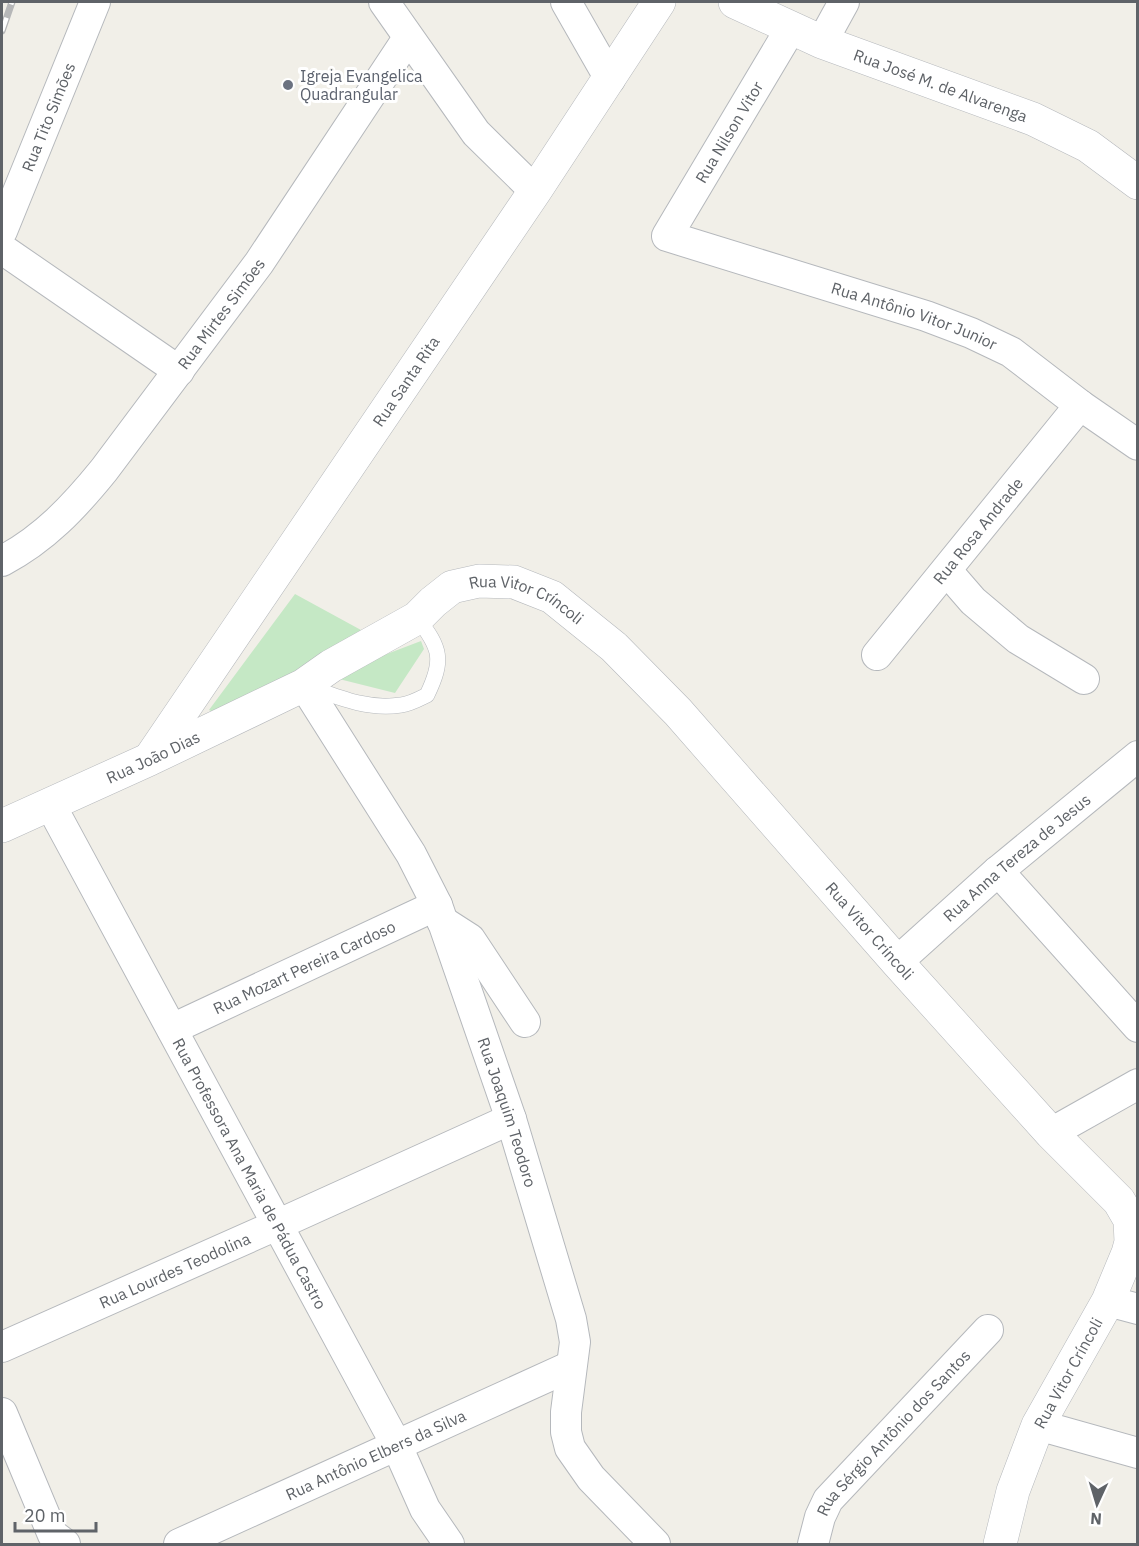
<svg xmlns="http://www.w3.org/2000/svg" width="1139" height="1546" font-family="'IBM Plex Sans',sans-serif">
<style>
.green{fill:#c5e8c5}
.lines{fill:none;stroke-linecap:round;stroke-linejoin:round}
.service-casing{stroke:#b5b8bc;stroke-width:16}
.minor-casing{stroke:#b5b8bc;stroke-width:32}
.tertiary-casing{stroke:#b5b8bc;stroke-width:34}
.service{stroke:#fff;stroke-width:15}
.minor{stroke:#fff;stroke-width:30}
.tertiary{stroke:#fff;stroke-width:33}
.rail-casing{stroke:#b6b7b8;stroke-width:7}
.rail{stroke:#fff;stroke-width:4.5;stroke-dasharray:14;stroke-linecap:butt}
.worship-dot{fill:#6b7280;stroke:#fff;stroke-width:2}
.labels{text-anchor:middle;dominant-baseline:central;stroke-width:6;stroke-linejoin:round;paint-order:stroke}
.worship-label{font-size:16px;fill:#5b616d;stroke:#fff;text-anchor:start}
.street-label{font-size:16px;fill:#5f6368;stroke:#fff}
</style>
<rect width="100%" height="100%" fill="#f1efe8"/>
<path class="green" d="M295,594L361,630L332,654L223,717L209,710Z
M421,641L424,649L395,693L339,679L337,673Z"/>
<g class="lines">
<defs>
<path id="service" d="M310,687C340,698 368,710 401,705C410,704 419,699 427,695C444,660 441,648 417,618"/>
<g id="minor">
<path d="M384,2L476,133L535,191"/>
<path d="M566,2L610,79"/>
<path id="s1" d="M791,28L667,236L926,316L971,333L1011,352L1080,405L1138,445"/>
<path d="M822,42L844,2"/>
<path id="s2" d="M2,231L95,2"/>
<path d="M2,249L179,371"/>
<path id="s3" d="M2,561C44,539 74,507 104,470L259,263L408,38"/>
<path d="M947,571L973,601L1018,639L1084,679"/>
<path id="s4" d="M877,655L1080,405"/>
<path id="s5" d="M304,685L411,854L437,905L511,1119L571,1319L575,1342L566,1412V1432L570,1448L591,1478L655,1544"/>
<path id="s6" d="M50,804L397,1446L425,1509L449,1544"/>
<path d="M998,871L1138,1027"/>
<path d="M442,921L470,939L525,1022"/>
<path id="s7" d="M897,962L998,871L1138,756"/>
<path id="s8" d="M172,1029L437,905"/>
<path d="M1051,1133L1138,1084"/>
<path d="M1108,1301L1138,1309"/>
<path id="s9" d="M2,1347L279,1224L511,1119"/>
<path d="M2,1413L53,1535L65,1544"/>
<path d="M1038,1425L1138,1453"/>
<path id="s10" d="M179,1544L571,1366"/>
<path id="s11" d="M813,1544L820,1517L828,1500L988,1330"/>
</g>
<g id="tertiary">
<path id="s12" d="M735,2L822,42L1033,119L1088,146L1138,183"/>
<path id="s13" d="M151,757L535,191L659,2"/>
<path id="s14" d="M2,826L150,759L304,685L331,666L417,618L433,602L452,587L479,581L514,582L552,597L614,647L678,712L897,962L1051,1133L1119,1201L1130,1220L1131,1242L1128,1253L1108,1301L1038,1425L1013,1491L1000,1544"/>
</g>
</defs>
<use href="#service" class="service-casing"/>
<use href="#minor" class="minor-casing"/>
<use href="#tertiary" class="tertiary-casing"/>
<use href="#service" class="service"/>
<use href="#minor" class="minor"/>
<use href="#tertiary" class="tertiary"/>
<defs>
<path id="rail" d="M2,31L12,2"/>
</defs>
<use href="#rail" class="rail-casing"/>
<use href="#rail" class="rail"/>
</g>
<circle class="worship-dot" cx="288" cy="85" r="6"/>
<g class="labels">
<g class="worship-label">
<text x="300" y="76">Igreja Evangelica<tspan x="300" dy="18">Quadrangular</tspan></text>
</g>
<g class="street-label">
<text stroke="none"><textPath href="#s12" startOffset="222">Rua José M. de Alvarenga</textPath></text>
<text stroke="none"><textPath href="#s2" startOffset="123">Rua Tito Simões</textPath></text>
<text transform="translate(729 132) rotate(-59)">Rua Nilson Vitor</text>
<text stroke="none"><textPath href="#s3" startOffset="333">Rua Mirtes Simões</textPath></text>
<text stroke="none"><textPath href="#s1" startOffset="502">Rua Antônio Vitor Junior</textPath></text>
<text stroke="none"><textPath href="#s13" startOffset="454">Rua Santa Rita</textPath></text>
<text stroke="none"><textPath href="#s4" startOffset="160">Rua Rosa Andrade</textPath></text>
<text stroke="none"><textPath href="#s14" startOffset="591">Rua Vitor Críncoli</textPath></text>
<text stroke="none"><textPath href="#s14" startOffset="166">Rua João Dias</textPath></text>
<text stroke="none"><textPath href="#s7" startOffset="159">Rua Anna Tereza de Jesus</textPath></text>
<text stroke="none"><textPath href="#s14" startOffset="1077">Rua Vitor Críncoli</textPath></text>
<text stroke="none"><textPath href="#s8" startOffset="146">Rua Mozart Pereira Cardoso</textPath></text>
<text stroke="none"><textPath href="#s5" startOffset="476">Rua Joaquim Teodoro</textPath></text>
<text stroke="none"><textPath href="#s6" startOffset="420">Rua Professora Ana Maria de Pádua Castro</textPath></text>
<text stroke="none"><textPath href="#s9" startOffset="189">Rua Lourdes Teodolina</textPath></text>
<text transform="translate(1068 1373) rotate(-61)">Rua Vitor Críncoli</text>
<text stroke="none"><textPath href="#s11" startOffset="140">Rua Sérgio Antônio dos Santos</textPath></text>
<text stroke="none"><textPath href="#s10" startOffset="216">Rua Antônio Elbers da Silva</textPath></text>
</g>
</g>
<rect width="1139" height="1546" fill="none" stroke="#5f6368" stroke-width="6"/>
<g transform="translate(1097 1504) rotate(184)" stroke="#ffffff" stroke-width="4.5" paint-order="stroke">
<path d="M0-4.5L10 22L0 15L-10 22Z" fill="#5f6368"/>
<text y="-9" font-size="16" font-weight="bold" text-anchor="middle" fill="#5f6368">N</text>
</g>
<path d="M15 1522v9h81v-9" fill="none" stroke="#5f6368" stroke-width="3"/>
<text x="24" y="1522" font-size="18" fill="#5f6368" stroke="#ffffff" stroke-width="4.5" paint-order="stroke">20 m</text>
</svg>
